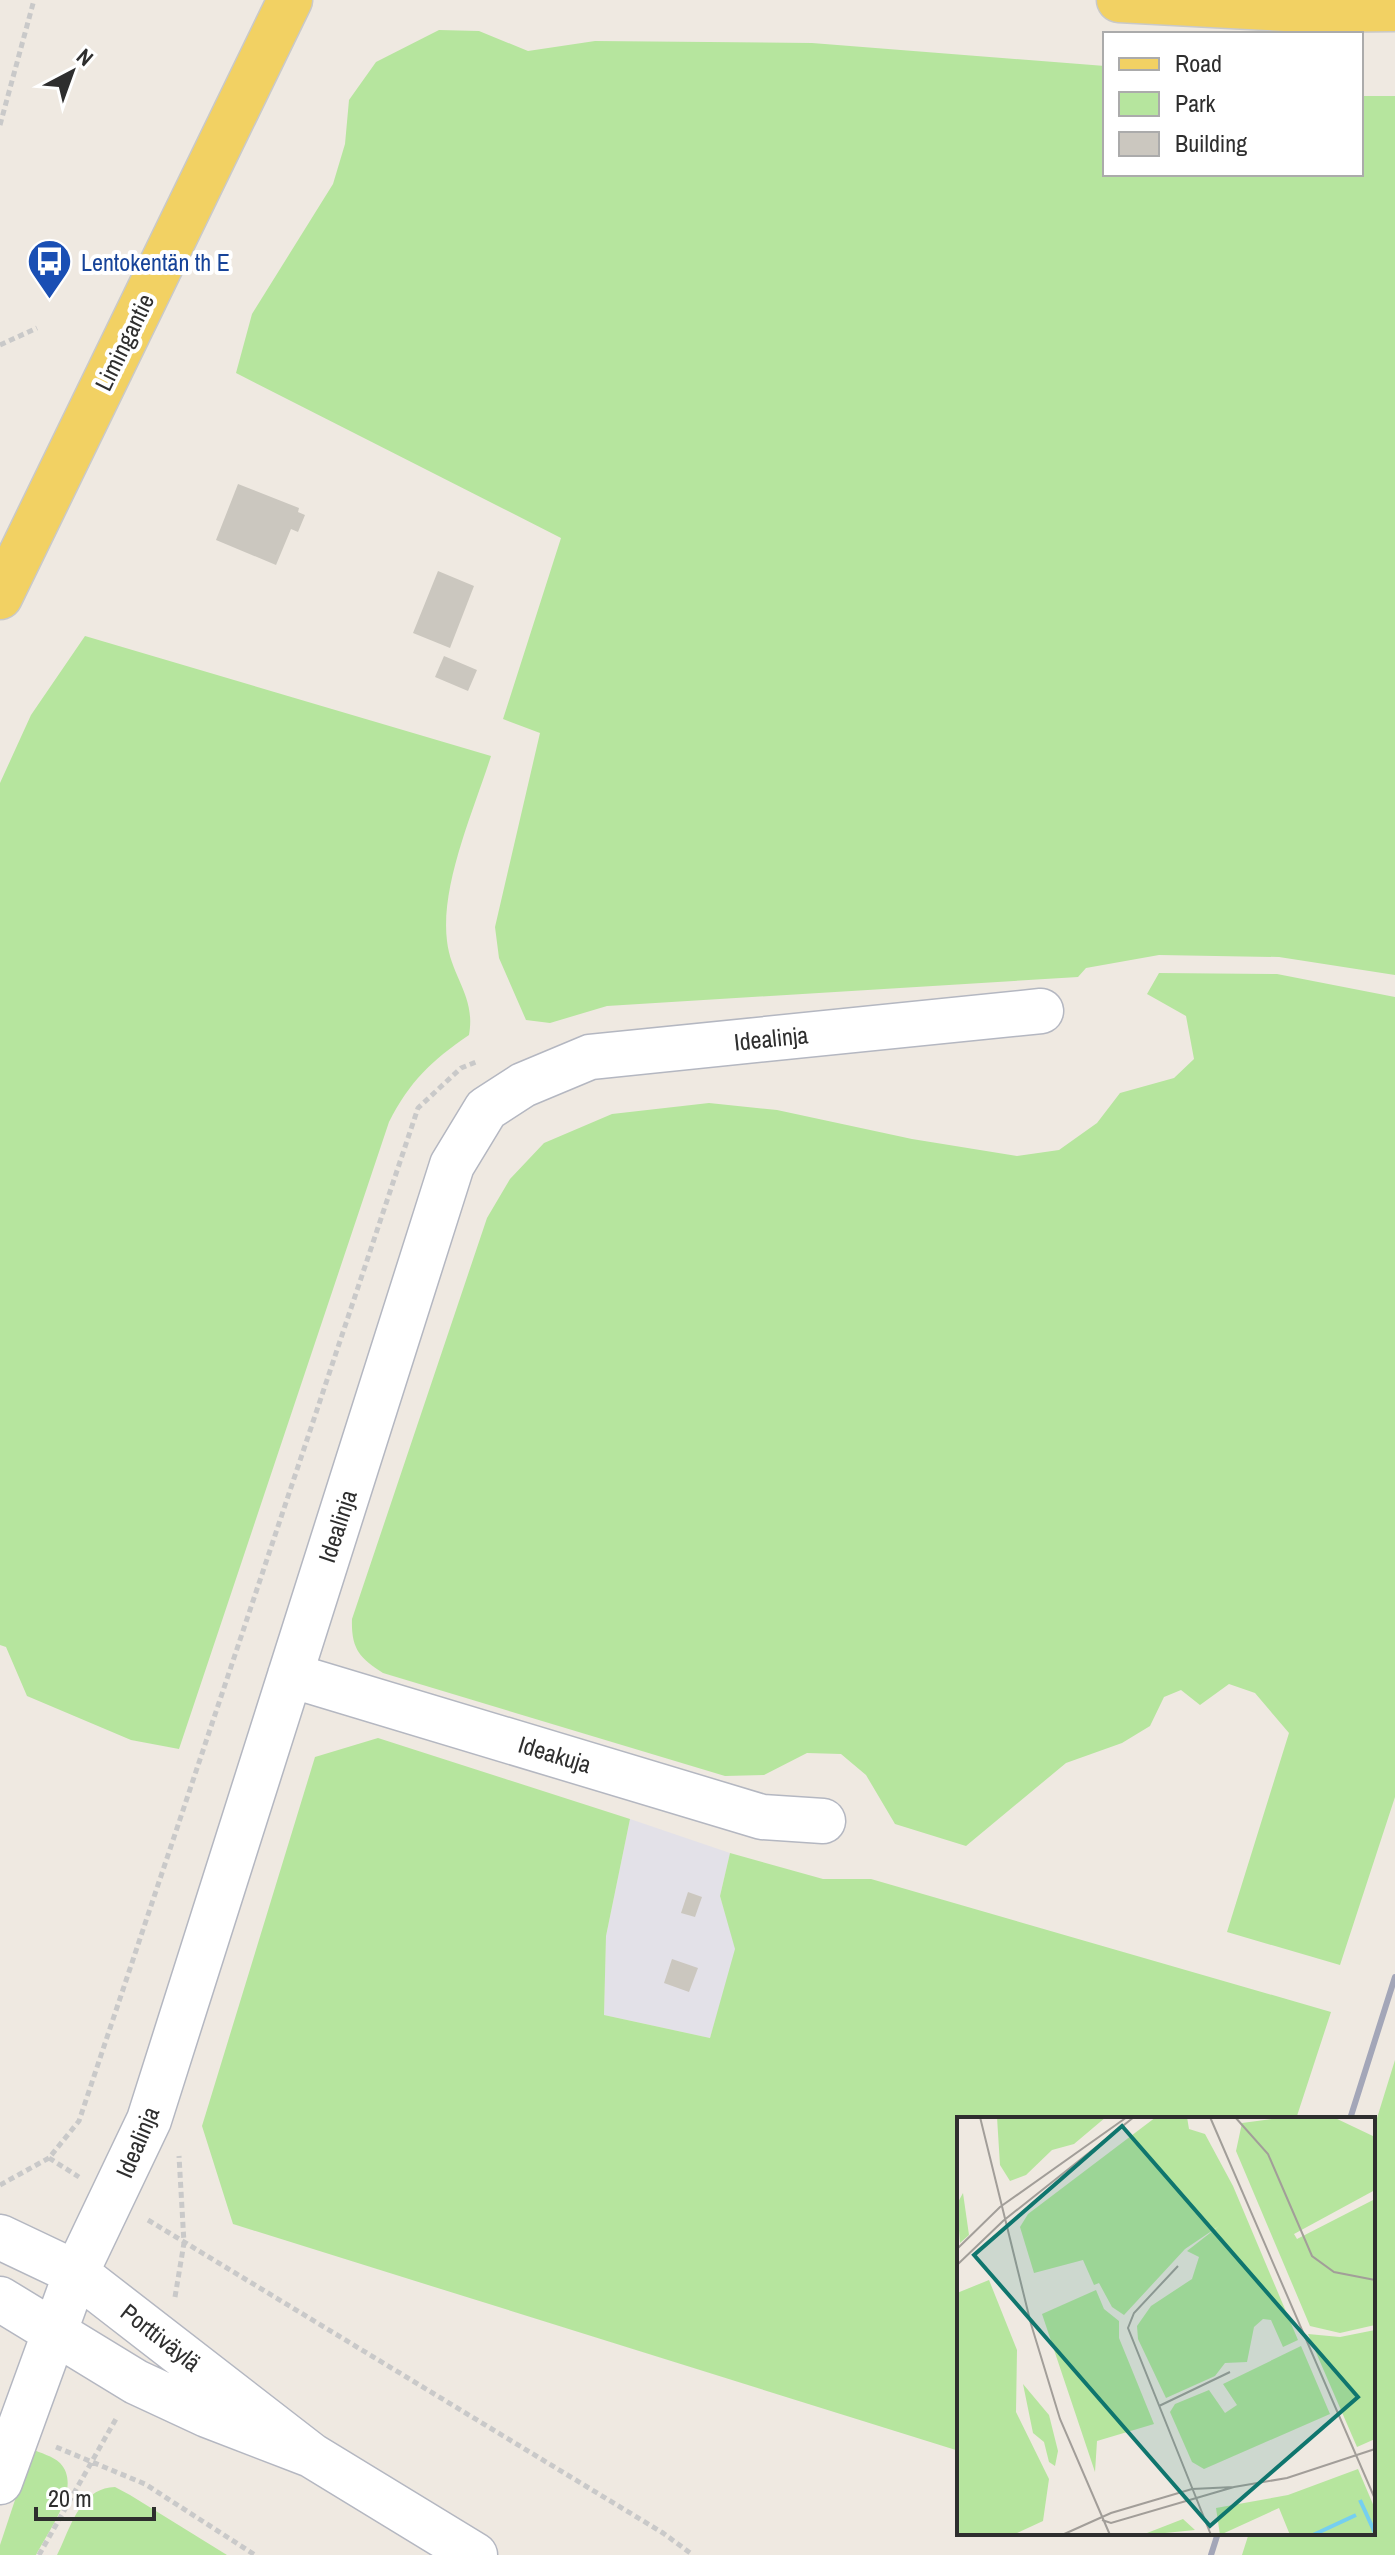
<svg xmlns="http://www.w3.org/2000/svg" width="1395" height="2555" font-family="'Archivo Narrow',sans-serif">
<style>
.industrial{fill:#e3e1e8}
.green{fill:#b6e59e}
.building{fill:#cbc7bf}
.lines{fill:none;stroke-linecap:round;stroke-linejoin:round}
.minor-casing{stroke:#b4b7c1;stroke-width:47}
.major-casing{stroke:#c9c9c9;stroke-width:47}
.path{stroke:#c9c9c9;stroke-width:5;stroke-dasharray:6 4;stroke-linecap:butt}
.minor{stroke:#fff;stroke-width:44}
.major{stroke:#f2d163;stroke-width:44}
.rail{stroke:#a3a6b8;stroke-width:6}
.labels{text-anchor:middle;dominant-baseline:central;stroke-width:8;stroke-linejoin:round;paint-order:stroke}
.transit-label{font-size:24px;fill:#164399;stroke:#fff;text-anchor:start}
.street-label{font-size:24px;fill:#2e2e2e;stroke:#fff}
.inset-river{fill:none;stroke:#75cff0;stroke-width:4}
.inset-road{fill:none;stroke:#a29e99;stroke-width:2}
.view{fill:#0f766e;fill-opacity:0.15;stroke:#0f766e;stroke-width:4}
.inset-edge{fill:none;stroke:#2e2e2e;stroke-width:4}
</style>
<rect width="100%" height="100%" fill="#efe9e1"/>
<path class="industrial" d="M630,1819L730,1853L720,1896L736,1949L710,2038L604,2015L606,1936Z"/>
<path class="green" d="M439,30L479,31L528,51L595,41L812,43L1105,66V174H1361V96H1395V975L1279,957L1159,955L1086,968L1078,977L607,1006L550,1023L526,1020L499,958L495,927L540,733L503,719L561,538L236,373L252,314L333,184L345,144L349,100L376,62Z
M85,636L491,756C474,810 440,885 447,941C451,977 476,996 469,1035C431,1061 410,1081 389,1122L179,1749L131,1740L27,1696L6,1647L0,1645V783L31,715Z
M1159,973L1277,974L1395,997V1797L1340,1965L1227,1932L1289,1733L1255,1693L1229,1684L1200,1705L1181,1690L1164,1697L1150,1726L1122,1743L1066,1763L966,1846L895,1824L866,1775L841,1754L807,1753L764,1775L725,1776L383,1673C359,1658 351,1648 352,1619L487,1218L510,1179L544,1143L612,1114L709,1103L777,1110L912,1139L1017,1156L1059,1150L1097,1123L1120,1093L1174,1078L1194,1059L1186,1016L1147,994Z
M378,1738L630,1819L606,1936L604,2015L710,2038L735,1949L720,1896L730,1853L823,1879H871L1331,2012L1296,2119H959V2451L233,2224L202,2126L315,1757Z
M1395,2060V2555H1242L1249,2533H1373V2131Z
M32,2449C40,2453 53,2456 60,2463C83,2487 48,2531 36,2555H0V2545Z
M115,2487L130,2495L227,2555H57C71,2527 80,2488 115,2487Z"/>
<path class="building" d="M238,484L299,508L298,512L305,515L298,532L291,529L276,565L216,540Z
M438,571L474,586L450,648L413,633Z
M444,656L477,670L468,691L435,677Z
M688,1892L702,1897L695,1917L681,1913Z
M672,1959L698,1968L689,1992L664,1983Z"/>
<g class="lines">
<defs>
<path id="minor" d="M290,1675L762,1817L823,1821
M0,2237L76,2273L311,2455L207,2415L136,2382L0,2299
M311,2455L475,2555
M0,2482L76,2273L149,2120L452,1165L486,1109L523,1085L590,1057L1041,1011"/>
<path id="major" d="M1119,0L1305,10L1395,9
M0,597L290,0"/>
</defs>
<use href="#minor" class="minor-casing"/>
<use href="#major" class="major-casing"/>
<path class="path" d="M0,125L34,0
M0,345L37,328
M49,2158L79,2177
M0,2185L49,2158L79,2121L418,1108L461,1068L476,1062
M148,2220L663,2533L693,2555
M175,2297L184,2243L179,2156
M56,2447L145,2484L255,2555
M39,2555L117,2417"/>
<use href="#minor" class="minor"/>
<use href="#major" class="major"/>
<path class="rail" d="M1350,2119L1395,1977
M1211,2555L1218,2533"/>
</g>
<defs>
<symbol id="bus-pin" viewBox="-11 -11 22 30"><path d="M0 17L-7.5 6A9.5 9.5 0 1 1 7.5 6Z" fill="#1a4fb4" stroke="#fff"/><path d="M-5-6H5V4H4V6H2V4H-2V6H-4V4H-5ZM-3.5-4V0h7V-4ZM-3.5 1.2v1.5H-2V1.2ZM2 1.2v1.5H3.5V1.2Z" fill="#fff"/></symbol>
</defs>
<g fill-rule="evenodd">
<use href="#bus-pin" x="24" y="236" width="51" height="69"/>
</g>
<g class="labels">
<g class="transit-label">
<text x="81" y="262">Lentokentän th E</text>
</g>
<g class="street-label">
<text transform="translate(124 342) rotate(-64)">Limingantie</text>
<text transform="translate(771 1038) rotate(-6)">Idealinja</text>
<text transform="translate(337 1526) rotate(-72)">Idealinja</text>
<text transform="translate(555 1754) rotate(17)">Ideakuja</text>
<text transform="translate(137 2142) rotate(-67)">Idealinja</text>
<text transform="translate(161 2337) rotate(38)">Porttiväylä</text>
</g>
</g>
<g transform="translate(957 2117)">
<rect width="418" height="418" fill="#efe9e1"/>
<path d="M40,0H149L117,27L95,33L69,58L53,64L43,48ZM199,0H230L232,12L248,17L276,69L341,223L326,230L314,203L306,202L297,210L290,245L268,246L258,259L209,281L181,222L180,209L194,189L235,162L242,140L230,134L262,109L228,132L167,198L155,190L142,166L137,168L126,143L77,156L63,110L71,97ZM330,0H376L418,20V73L337,117L340,122L418,82V208L383,216L353,209L279,34L285,6ZM6,76L12,118L3,126L0,87ZM32,163L60,233L59,295L92,362L86,404L56,418H0V176ZM139,173L147,192L162,204V221L197,307L140,324L138,355L85,197ZM418,213V322L400,330L351,217L383,220ZM344,229L373,297L247,352L235,345L213,295L218,287L252,273L268,296L280,288L266,267ZM66,267L92,298L101,334L98,349L92,345L87,325L76,316ZM401,352L418,392V418H333L322,391L263,418L259,391L331,378ZM226,402L238,413L188,418L190,416Z" fill="#b6e59e"/>
<path class="inset-river" d="M403,383L418,416M356,418L399,398"/>
<path class="inset-road" d="M23,0L74,207L103,302L153,418M253,0L418,382M278,0L311,37L355,139L377,155L418,163M0,132L43,90L170,0M0,148L46,104L177,0M221,149L177,196L171,211L254,418M202,289L273,255M277,370L330,361L418,332M105,418L154,396L235,372L277,370L154,406L145,403"/>
<path class="view" d="M165,9L401,280L253,409L17,138Z"/>
<rect width="418" height="418" class="inset-edge"/>
</g>
<rect x="1103" y="32" width="260" height="144" fill="#ffffff" stroke="#ababab" stroke-width="2"/>
<rect x="1119" y="58" width="40" height="12" fill="#f2d163" stroke="#ababab" stroke-width="2"/>
<text x="1175" y="72" font-size="24" fill="#2e2e2e">Road</text>
<rect x="1119" y="92" width="40" height="24" fill="#b6e59e" stroke="#ababab" stroke-width="2"/>
<text x="1175" y="112" font-size="24" fill="#2e2e2e">Park</text>
<rect x="1119" y="132" width="40" height="24" fill="#cbc7bf" stroke="#ababab" stroke-width="2"/>
<text x="1175" y="152" font-size="24" fill="#2e2e2e">Building</text>
<g transform="translate(72 72) rotate(41)" stroke="#ffffff" stroke-width="6" paint-order="stroke">
<path d="M0-6L14 30L0 20L-14 30Z" fill="#2e2e2e"/>
<text y="-12" font-size="22" font-weight="bold" text-anchor="middle" fill="#2e2e2e">N</text>
</g>
<path d="M36 2507v12h118v-12" fill="none" stroke="#2e2e2e" stroke-width="4"/>
<text x="48" y="2507" font-size="24" fill="#2e2e2e" stroke="#ffffff" stroke-width="6" paint-order="stroke">20 m</text>
</svg>
